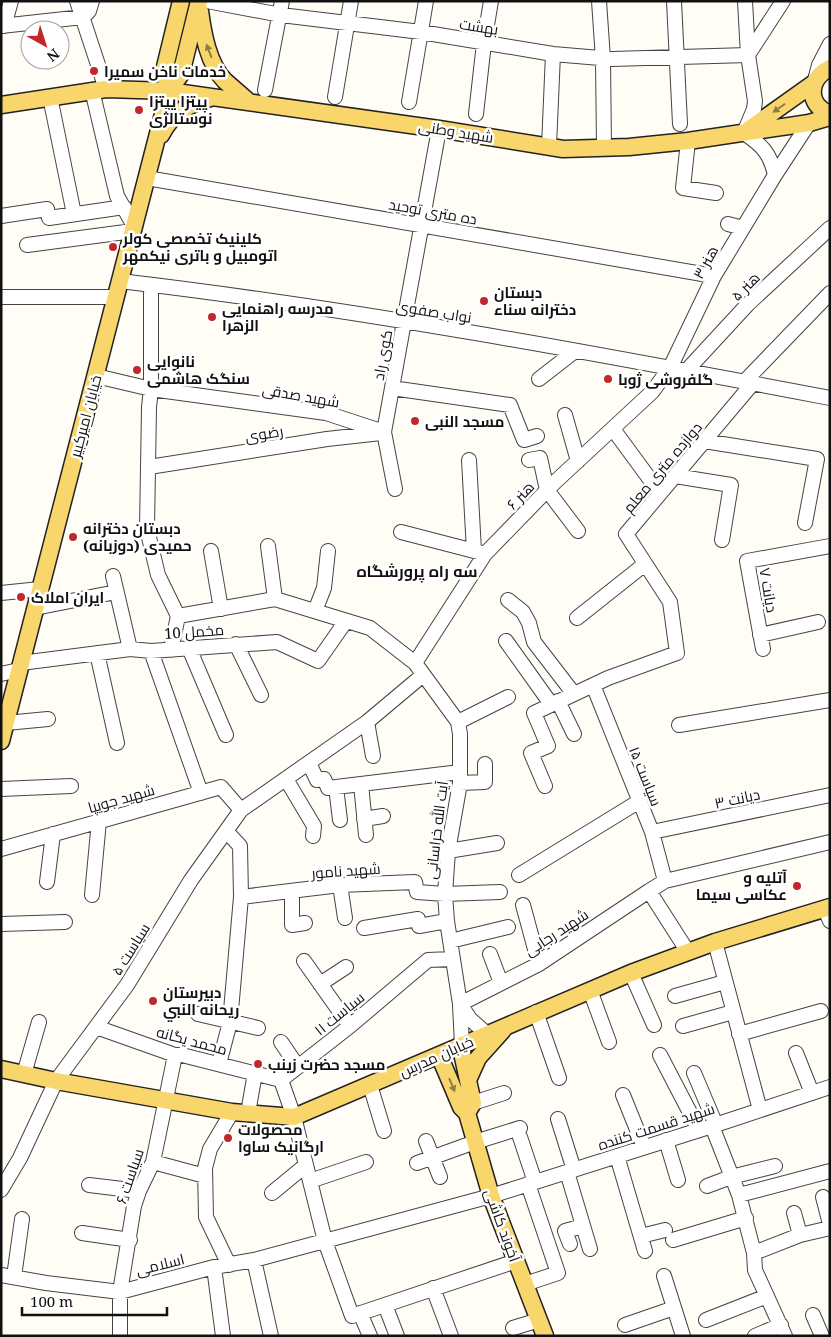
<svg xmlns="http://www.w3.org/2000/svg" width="831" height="1337" font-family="'Noto Serif',Cairo,serif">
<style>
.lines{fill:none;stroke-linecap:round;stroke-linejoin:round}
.minor-casing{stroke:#444;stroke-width:16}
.major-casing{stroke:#222;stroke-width:19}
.minor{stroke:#fff;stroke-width:14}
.major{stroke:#f9d66b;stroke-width:16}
.oneway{fill:#917d42}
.poi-dot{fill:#c4262e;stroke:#fff;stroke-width:2}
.labels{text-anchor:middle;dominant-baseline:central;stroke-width:5;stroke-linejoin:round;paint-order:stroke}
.street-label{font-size:15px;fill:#111;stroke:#fff}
.poi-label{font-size:15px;font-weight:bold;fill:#111;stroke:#fff;text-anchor:start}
.neighbourhood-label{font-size:16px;font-weight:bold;fill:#111;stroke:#fff}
</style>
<rect width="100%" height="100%" fill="#fffdf5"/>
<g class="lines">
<defs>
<path id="minor" d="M77,1L106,89
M207,1L281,15L421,32L553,54L612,59L748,55
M599,1L603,59L604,148
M674,1L680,124
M745,1L748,55L755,101L754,109L744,133C762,145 770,153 775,175
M1,26L83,17L89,11L92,1
M4,26L11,1
M748,55L783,1
M815,80L819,65L830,44
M92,90L117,196L134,226
M265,90L282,1
M50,97L74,214
M335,97L351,1
M409,102L426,1
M476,114L484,43L491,1
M688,141L683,188L716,193
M549,146L553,54
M147,178L714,276
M1,216L47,209L49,218L124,207
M728,224L743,228
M27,245L133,231
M120,281C358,309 594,353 830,398
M151,285V389L149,407L147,529L158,575L178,616L171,650
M1,297H116
M687,370L748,304L830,228
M96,376L151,389L326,413L384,432
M539,379L575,351
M744,382L830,293
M392,388L510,405L524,440L537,436
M565,415L578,461
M613,429L660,493
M704,441L817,459L805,523
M469,460L474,551
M529,460L540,458L547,490L578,531
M149,467L327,439L381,433
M675,476L731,485L722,540
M395,489L384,432L439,129
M401,532L482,553
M268,546L275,599
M211,551L221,609
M113,576L130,649
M1,593L40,589
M508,600L523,612L529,623L534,642L574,694
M35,608L116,592
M315,611L324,588L328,551
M178,616L275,599L370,628L415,663L458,722L460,734V783L448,851L445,894L447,921L460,1004L470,1019L487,1034
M577,618L645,564
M760,635L818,622
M506,641L551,704
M236,644L261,695
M189,648L226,735
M763,649L747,561L830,546
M151,651L201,793
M97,653L117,743
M21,663L130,649L151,651L277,642L318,661L346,621
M415,663L485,554L555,482L652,392L670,368L714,276L775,175L809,123
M1,674L19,670
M593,685L652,832L665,881
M558,701L574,734
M367,722L373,756
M458,722L508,697
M6,723L48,719
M679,725L830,700
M309,763L317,780L324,779L328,788L460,772
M286,779L314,826L313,836
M460,783L485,782V764
M361,784L366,835
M545,786L531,753L548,746L534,713L608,678L677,653L670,602L626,534L753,383
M336,787L340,820
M1,789L71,786
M364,819L383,816
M652,832L830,795
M1,849L221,787L241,810
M448,851L497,843
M519,875L638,802
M47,882L53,834
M340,885L345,918
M292,891V925L305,923
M649,891L688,952
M92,895L99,821
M241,897L340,885L415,882L417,892L445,894L500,892
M523,905L539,964
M825,909L830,921
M1,924L65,922
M364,928L418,919L419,926L447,921
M450,941L508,927
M715,942L760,1110
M490,954L501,983
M304,961L350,1026
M631,973L654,1025
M320,984L346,967
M590,990L609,1042
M675,996L725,982
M460,1004L539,964L649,891L665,881L830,842
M460,1005L462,1045
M536,1012L559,1078
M198,1014L258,1028
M683,1026L733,1012
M96,1027L175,1055H182L281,1080
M739,1034L821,1011
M281,1042L298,1067
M796,1053L812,1093
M660,1055L699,1130
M219,1064L230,1022L241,897L240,846L226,831
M694,1073L716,1125
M24,1074L39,1022
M281,1080L294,1117L325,1241L352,1316L516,1261
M281,1080L350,1026L428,960L452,959
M370,1085L384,1131
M623,1095L644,1147
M473,1103L504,1093
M248,1113L255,1073
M558,1119L574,1170
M712,1126L739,1195L754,1253L755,1270L785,1336
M520,1137L535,1182
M666,1140L678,1180
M426,1141L440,1177
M617,1156L645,1251
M153,1162L205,1176
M417,1163L475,1142L520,1128
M567,1172L590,1249
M310,1181L366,1162
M89,1185L139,1191
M707,1186L731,1177L775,1166
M1,1190L20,1158L56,1081L127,985L191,880L241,810L367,722L423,675
M272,1193L306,1165
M739,1195L830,1171
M823,1197L830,1224
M794,1213L800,1235
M82,1233L130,1240
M641,1236L665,1230
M673,1240L746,1218
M570,1244L565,1231L583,1226
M754,1253L800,1235L830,1228
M254,1260L271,1336
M229,1265L206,1217L205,1168L210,1149L232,1112
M214,1267L223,1336
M1,1275L46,1283L120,1292L214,1267L254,1260L491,1196L712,1126L830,1087
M664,1276L683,1336
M14,1277L22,1219
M525,1284L558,1273L528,1184
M433,1288L451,1336
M385,1305L397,1336
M360,1313L370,1336
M813,1315L822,1336
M706,1320L767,1296
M625,1325L674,1308
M513,1328L539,1320
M120,1336V1292L134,1206L139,1191L153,1162L175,1055
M755,1336L781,1325"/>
<path id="major" d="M200,11C203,33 208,64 225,81C233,88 241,95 249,102
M830,68C808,78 806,105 830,114
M169,91L164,71L181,1
M1,105L106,89L169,91L439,129L563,149L629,147L688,141L809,123L830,117
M748,130L814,83
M161,135C172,114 188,104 210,98
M1,741L169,91L181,74L199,1
M462,1045V1053L473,1103L467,1113
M439,1055L461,1107L467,1113L491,1196L545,1336
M1,1069L56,1081L232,1112L294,1117L631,973L715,942L830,907
M468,1080L478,1058L503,1030"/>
</defs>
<use href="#minor" class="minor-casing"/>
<use href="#major" class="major-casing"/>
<use href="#minor" class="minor"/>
<use href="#major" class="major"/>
</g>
<defs><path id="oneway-solid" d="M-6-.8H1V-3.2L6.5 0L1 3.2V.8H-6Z" transform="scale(1.25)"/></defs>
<g class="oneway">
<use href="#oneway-solid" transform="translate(209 51) rotate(-111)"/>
<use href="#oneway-solid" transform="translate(779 108) rotate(145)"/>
<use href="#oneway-solid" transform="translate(452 1085) rotate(67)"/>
</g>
<g class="poi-dot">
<circle cx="94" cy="71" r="5"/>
<circle cx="139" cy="110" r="5"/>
<circle cx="113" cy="247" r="5"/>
<circle cx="484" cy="301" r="5"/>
<circle cx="212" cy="317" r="5"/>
<circle cx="137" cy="370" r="5"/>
<circle cx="608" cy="379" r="5"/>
<circle cx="415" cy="421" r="5"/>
<circle cx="73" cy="537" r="5"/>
<circle cx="21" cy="597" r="5"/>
<circle cx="797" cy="886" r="5"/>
<circle cx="153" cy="1001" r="5"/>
<circle cx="258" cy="1064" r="5"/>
<circle cx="228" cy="1138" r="5"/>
</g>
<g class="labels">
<g class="street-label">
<text transform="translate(479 26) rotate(9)">بهشت</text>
<text transform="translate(456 131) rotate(9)">شهید وطنی</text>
<text transform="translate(433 211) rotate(10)">ده متری توحید</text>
<text transform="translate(705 262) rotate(-61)">هنر ۳</text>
<text transform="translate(745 286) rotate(-45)">هنر ۵</text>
<text transform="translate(434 311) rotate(9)">نواب صفوی</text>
<text transform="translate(382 355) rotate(-80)">کوی راد</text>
<text transform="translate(301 395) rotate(10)">شهید صدقی</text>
<text transform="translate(85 416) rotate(-75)">خیابان امیرکبیر</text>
<text transform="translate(264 433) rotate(-9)">رضوی</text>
<text transform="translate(662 467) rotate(-50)">دوازده متری معلم</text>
<text transform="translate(520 495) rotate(-46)">هنر ۶</text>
<text transform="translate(769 590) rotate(80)">دیانت ۷</text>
<text transform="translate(194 631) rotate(-4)">مخمل 10</text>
<text transform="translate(646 776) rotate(68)">سیاست ۱۵</text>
<text transform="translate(121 798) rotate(-16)">شهید جویپا</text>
<text transform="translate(737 798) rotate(-12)">دیانت ۳</text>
<text transform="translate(436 830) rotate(-83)">آیت الله خراسانی</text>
<text transform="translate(346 870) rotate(-4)">شهید نامور</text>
<text transform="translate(556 932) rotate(-33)">شهید رجایی</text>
<text transform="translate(130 949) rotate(-58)">سیاست ۵</text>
<text transform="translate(339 1013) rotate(-39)">سیاست ۱۱</text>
<text transform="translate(192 1040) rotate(15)">محمد یگانه</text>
<text transform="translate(436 1056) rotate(-24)">خیابان مدرس</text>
<text transform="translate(656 1126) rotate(-18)">شهید قسمت کننده</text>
<text transform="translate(129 1176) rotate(-71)">سیاست ۶</text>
<text transform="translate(503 1225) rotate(70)">آخوند کاشی</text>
<text transform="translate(160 1264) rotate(-14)">اسلامی</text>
</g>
<g class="poi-label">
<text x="104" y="71">خدمات ناخن سمیرا</text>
<text x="149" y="101">پیتزا پیتزا<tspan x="149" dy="17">نوستالژی</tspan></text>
<text x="123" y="238">کلینیک تخصصی کولر<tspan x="123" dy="17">اتومبیل و باتری نیکمهر</tspan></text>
<text x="494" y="292">دبستان<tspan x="494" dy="17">دخترانه سناء</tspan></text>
<text x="222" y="308">مدرسه راهنمایی<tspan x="222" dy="17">الزهرا</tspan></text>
<text x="147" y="361">نانوایی<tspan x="147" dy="17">سنگک هاشمی</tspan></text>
<text x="618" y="379">گلفروشی ژوبا</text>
<text x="425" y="421">مسجد النبی</text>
<text x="83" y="528">دبستان دخترانه<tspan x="83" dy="17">حمیدی (دوزبانه)</tspan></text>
<text x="31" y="597">ایران املاک</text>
<text x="787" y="877" text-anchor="end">آتلیه و<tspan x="787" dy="17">عکاسی سیما</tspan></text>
<text x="163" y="992">دبيرستان<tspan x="163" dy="17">ريحانه النبي</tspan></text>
<text x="268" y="1064">مسجد حضرت زینب</text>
<text x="238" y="1129">محصولات<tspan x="238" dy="17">ارگانیک ساوا</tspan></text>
</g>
<g class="neighbourhood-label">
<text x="417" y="571">سه راه پرورشگاه</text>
</g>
</g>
<rect width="831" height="1337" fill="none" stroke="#111111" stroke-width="5"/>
<g transform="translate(45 45) rotate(141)"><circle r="24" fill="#ffffff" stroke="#a0a0a0"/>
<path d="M0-4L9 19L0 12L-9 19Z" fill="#c4262e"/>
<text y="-8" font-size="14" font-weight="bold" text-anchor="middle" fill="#111111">N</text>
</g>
<path d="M22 1307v8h145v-8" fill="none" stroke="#111111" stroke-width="2.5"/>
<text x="30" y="1307" font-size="15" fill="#111111" stroke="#ffffff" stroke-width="4" paint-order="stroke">100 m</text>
</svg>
